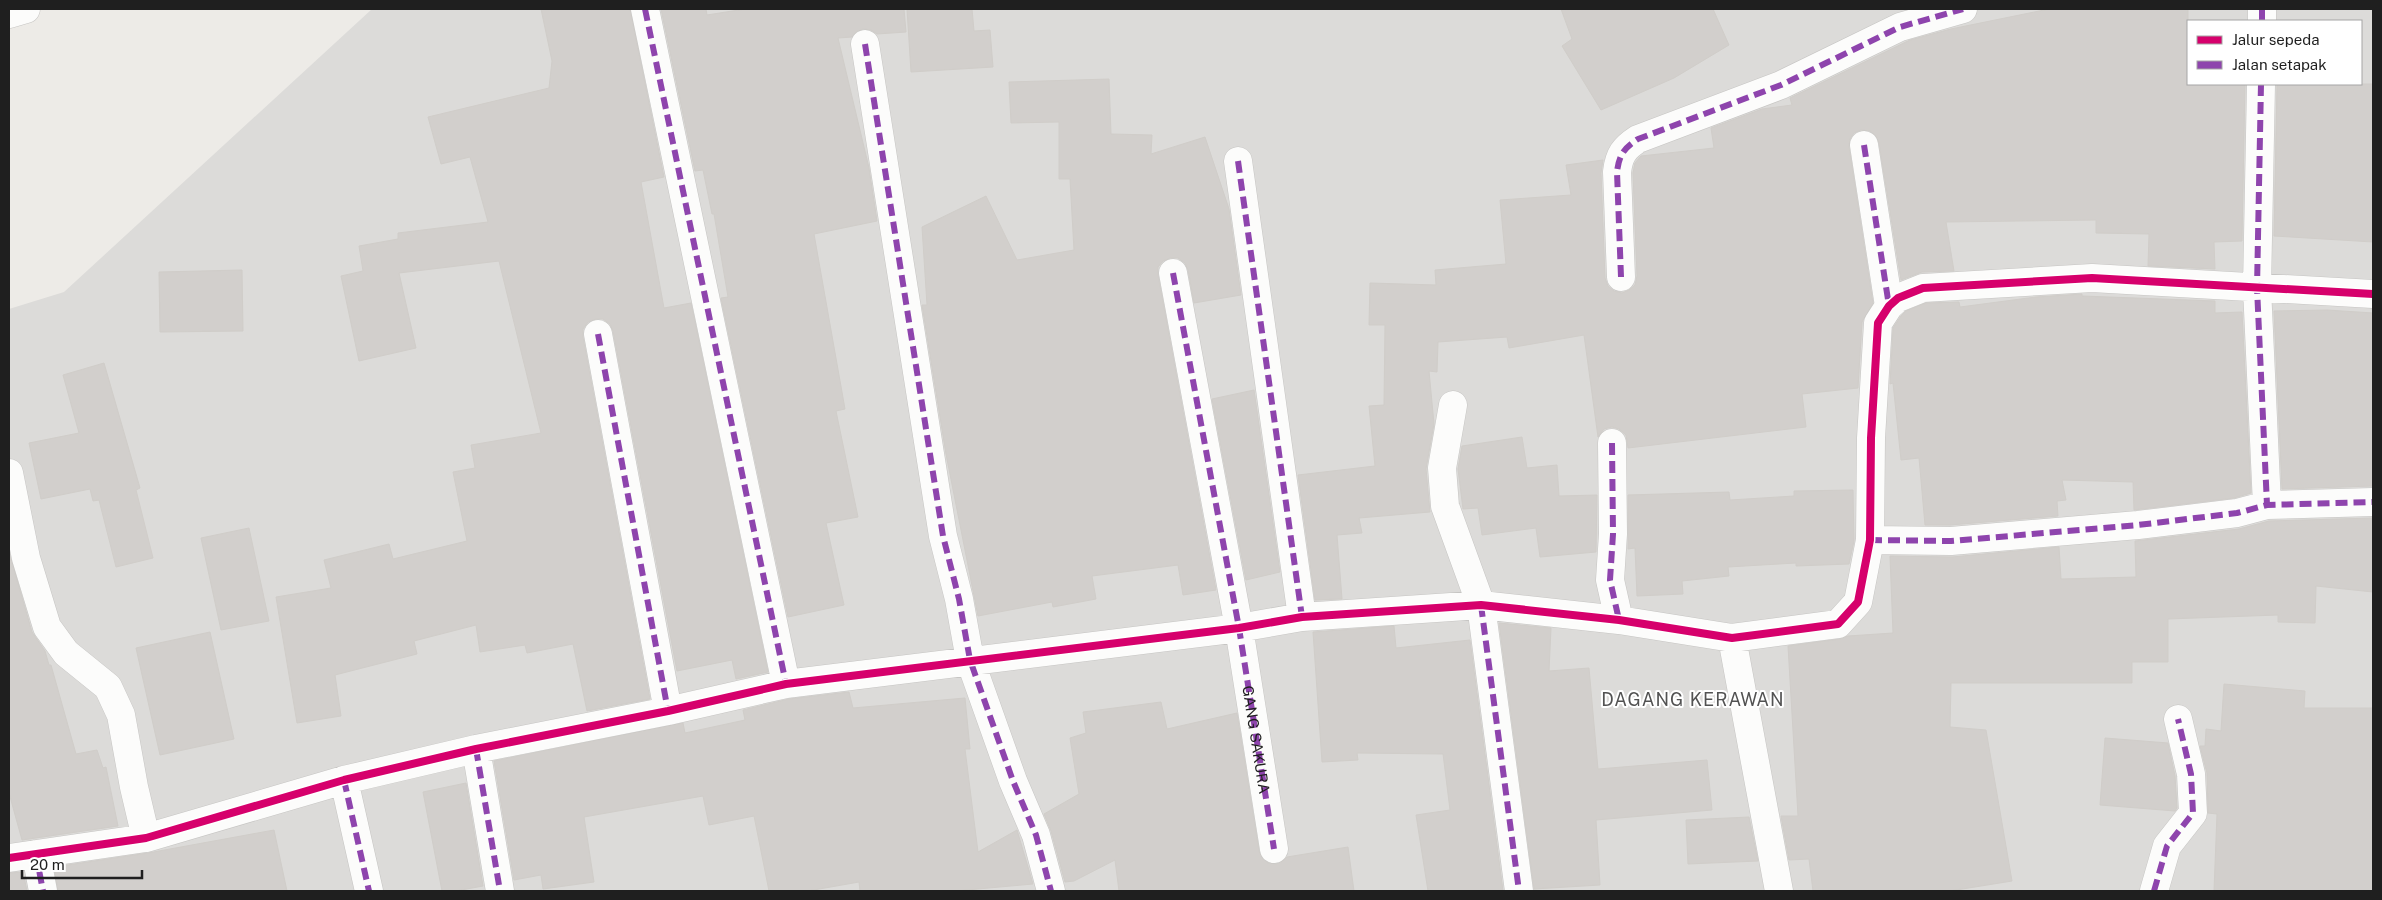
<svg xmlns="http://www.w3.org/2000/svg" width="2382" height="900" font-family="'Public Sans',sans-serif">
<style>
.residential{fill:#dcdbd9;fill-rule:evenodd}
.building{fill:#d2cfcc;stroke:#d0cdc9}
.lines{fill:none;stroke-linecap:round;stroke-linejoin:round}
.street-casing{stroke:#c6c5c3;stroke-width:29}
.street{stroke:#fcfcfb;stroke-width:28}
.quiet{stroke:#8e44ad;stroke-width:6;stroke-dasharray:12 6;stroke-linecap:butt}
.cycleway-casing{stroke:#fff;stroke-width:11}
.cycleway{stroke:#d6006c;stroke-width:8}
.labels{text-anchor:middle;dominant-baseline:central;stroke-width:4;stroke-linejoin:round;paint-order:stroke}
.street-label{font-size:15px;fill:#1f1f1f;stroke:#fff}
.quarter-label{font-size:18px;letter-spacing:1px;fill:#525252;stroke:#fff}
</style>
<rect width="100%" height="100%" fill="#edebe7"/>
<path class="residential" d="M372,9H2373V891H9V309L64,292ZM2188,21H2361V84H2188Z"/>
<path class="building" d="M541,9H630L664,177L641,182L664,308L691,303L768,672L736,679L732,660L677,671L613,331L610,324L603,319H596L588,322L583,329V337L650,699L587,711L573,644L527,653L525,645L480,652L476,625L414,641L417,654L335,675L341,716L297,723L276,597L331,588L324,560L389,544L393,559L467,541L453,472L475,468L471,445L541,433L499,261L399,273L416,348L359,361L341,276L363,271L359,246L398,239V233L488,222L470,157L441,164L428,117L549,88L552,61Z
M661,9H706L707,15L745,9H904L906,32L877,34L871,30L863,29L856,32L852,37L838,38L869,168L877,221L814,234L845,409L836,411L858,517L826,523L844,605L788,617L721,298L728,297L714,214H712L703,170L695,171Z
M907,9H972L974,31L990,30L993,67L911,72Z
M1561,9H1713L1729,45L1674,78L1601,110L1562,46L1572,39Z
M2049,9H2188V84H2245L2242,241L2214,242L2215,269L2148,266L2149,234L2096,233V220L1946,222L1954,271L1922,272L1901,280L1879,143L1876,136L1870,131L1861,130L1854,133L1850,139L1849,147L1873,303L1862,322L1858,388L1802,394L1806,427L1628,448L1626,435L1619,429L1612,427L1604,429L1598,437L1584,335L1509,348L1507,337L1438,342L1437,372L1429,371L1434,424L1426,469L1430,512L1359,518L1362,533L1337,535L1342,599L1315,600L1298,475L1375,466L1369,406L1384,405L1385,325H1369L1370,283L1436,285L1435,270L1506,264L1500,200L1571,195L1566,165L1603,160L1601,173L1605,278L1608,286L1614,291L1622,293L1629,290L1635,285L1637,276L1633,173L1635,163L1641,156L1714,148L1711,128L1762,109L1792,105L1790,98L1910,40L1951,29Z
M1109,79L1111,134L1152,135L1151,154L1205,137L1229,209L1241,295L1194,303L1188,270L1185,263L1178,258H1170L1163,261L1158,267V275L1216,590L1183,595L1178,565L1092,576L1096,599L1053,607L1052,602L978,616L946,454L922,305H927L922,227L986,196L1017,260L1074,250L1070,179H1059V122L1011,123L1009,82Z
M2277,84H2373V242L2274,236Z
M242,270L243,331L160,332L159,272Z
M2082,294V296L2215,301V313L2242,312L2251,493L2234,498L2134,510L2133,482L2062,480L2066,500L2057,501L2058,516L1950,525H1925L1919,458L1901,460L1893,383L1890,384L1893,328L1901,316L1906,311L1926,303L1959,302L1960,307L2036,297Z
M2327,310L2373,313V486L2282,489L2274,311Z
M104,363L140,488L136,490L153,558L116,567L99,500L93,501L90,489L41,499L29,443L79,433L63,375Z
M1254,390L1280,572L1246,580L1212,399Z
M1522,437L1527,468L1557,465L1559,496L1597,495L1596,552L1540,557L1536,528L1482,535L1478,508L1463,509L1458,469L1462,446Z
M1853,490L1854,541L1849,564L1796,566V563L1728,567L1729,576L1682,581L1683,594L1637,596L1635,548L1628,549V495L1729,492L1730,500L1794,496V491Z
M2373,518V592L2316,586L2315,623L2278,622V615L2168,619V662H2132V683H1951L1950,727L1986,730L2012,881L1950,891H1813L1809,859L1789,860L1781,816H1798L1788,646L1840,639L1848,636L1893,633L1890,556L1952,557L2059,547L2061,579L2136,577L2135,541L2239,529L2269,521Z
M249,528L269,621L221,630L201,538Z
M9,552L32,632L45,651L49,665H51L76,754L97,750L103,768L106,767L118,826L22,840L9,793Z
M1499,623L1551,628L1549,671L1589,668L1598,769L1707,760L1712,810L1596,820L1600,885L1534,889Z
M1394,626L1396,648L1470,640L1503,891H1428L1416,815L1450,810L1443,754L1357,753L1358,760L1322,762L1313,632Z
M210,632L234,739L160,755L136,648Z
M2224,684L2305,691L2304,708H2373V891H2214L2217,814L2208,813L2207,773L2200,746H2205L2206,729L2221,731Z
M849,692L853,708L965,698L970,749H965L978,852L1017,830L1033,884L956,891H860L859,882L808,891H769L754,816L709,825L703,796L584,817L594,882L543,889L541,875L514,880L494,761L683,723L685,733L745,720L743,710L789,699Z
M1161,702L1167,729L1237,713L1259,851L1262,858L1268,863L1276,864L1283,861L1287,857L1348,847L1354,891H1119L1115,860L1074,881L1065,882L1051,831L1044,814L1079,794L1070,738L1086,733L1083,712Z
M2105,738L2168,743L2175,776L2177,808L2175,811L2100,805Z
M466,783L483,886L456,891H442L423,792Z
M1749,817L1758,861L1688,864L1686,820Z
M274,830L287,891H58L54,867L148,853Z
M23,872L27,891H9V873Z"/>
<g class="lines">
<defs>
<path id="street" d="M645,9L786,684
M9,14L26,9
M2262,21V9
M865,44L943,536L959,599L970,660L1013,781L1036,835L1051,891
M2261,84L2257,288L2267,505
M1864,145L1889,306
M1238,161L1302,617
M1173,273L1239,628L1274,849
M1621,277L1617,172C1619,155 1624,148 1638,139L1781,85L1900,27L1963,9
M598,334L668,711
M1453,405L1442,468L1445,506L1481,605L1519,891
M1612,443L1613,534L1610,580L1619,620
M9,473L26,558L47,627L66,653L108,687L121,715L134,787L146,838
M1870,540L1951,541L2138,525L2237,513L2267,505L2373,502
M1732,638L1779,891
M476,749L500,891
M344,780L369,891
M36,854L43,891
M9,858L146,838L344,780L476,749L668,711L786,684L1239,628L1302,617L1481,605L1619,620L1732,638L1838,624L1858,602L1870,540L1871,438L1878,323L1889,306L1898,298L1923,288L2092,278L2373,294
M2154,891L2167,846L2193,813L2191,774L2178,719"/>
</defs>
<use href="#street" class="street-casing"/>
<use href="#street" class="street"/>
<g class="quiet">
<path d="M645,9L786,684"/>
<path d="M2262,21V9"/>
<path d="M865,44L943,536L959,599L970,660L1013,781L1036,835L1051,891"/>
<path d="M2261,84L2257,288L2267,505"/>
<path d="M1864,145L1889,306"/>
<path d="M1238,161L1302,617"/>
<path id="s1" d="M1173,273L1239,628L1274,849"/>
<path d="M1621,277L1617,172C1619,155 1624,148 1638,139L1781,85L1900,27L1963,9"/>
<path d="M598,334L668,711"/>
<path d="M1612,443L1613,534L1610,580L1619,620"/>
<path d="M1870,540L1951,541L2138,525L2237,513L2267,505L2373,502"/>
<path d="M1481,605L1519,891"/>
<path d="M476,749L500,891"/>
<path d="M344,780L369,891"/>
<path d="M36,854L43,891"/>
<path d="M2154,891L2167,846L2193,813L2191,774L2178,719"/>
</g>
<defs>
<path id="cycleway" d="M9,858L146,838L344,780L476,749L668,711L786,684L1239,628L1302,617L1481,605L1619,620L1732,638L1838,624L1858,602L1870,540L1871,438L1878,323L1889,306L1898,298L1923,288L2092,278L2373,294"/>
</defs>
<use href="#cycleway" class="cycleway-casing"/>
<use href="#cycleway" class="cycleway"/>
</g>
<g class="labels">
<g class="street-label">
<text stroke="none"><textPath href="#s1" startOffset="474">GANG SAKURA</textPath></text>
</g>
<g class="quarter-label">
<text x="1693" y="699">DAGANG KERAWAN</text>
</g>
</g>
<rect width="2382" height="900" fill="none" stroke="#1f1f1f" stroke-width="20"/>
<rect x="2187" y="20" width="175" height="65" fill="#ffffff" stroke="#a5a5a5"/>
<rect x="2197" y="36" width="25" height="8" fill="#d6006c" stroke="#a5a5a5"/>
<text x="2232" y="45" font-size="15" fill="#1f1f1f">Jalur sepeda</text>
<rect x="2197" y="61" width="25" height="8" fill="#8e44ad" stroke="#a5a5a5"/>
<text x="2232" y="70" font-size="15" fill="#1f1f1f">Jalan setapak</text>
<path d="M22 870v8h120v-8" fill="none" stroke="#1f1f1f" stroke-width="2.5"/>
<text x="30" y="870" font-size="15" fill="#1f1f1f" stroke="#ffffff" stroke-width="4" paint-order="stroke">20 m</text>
</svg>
